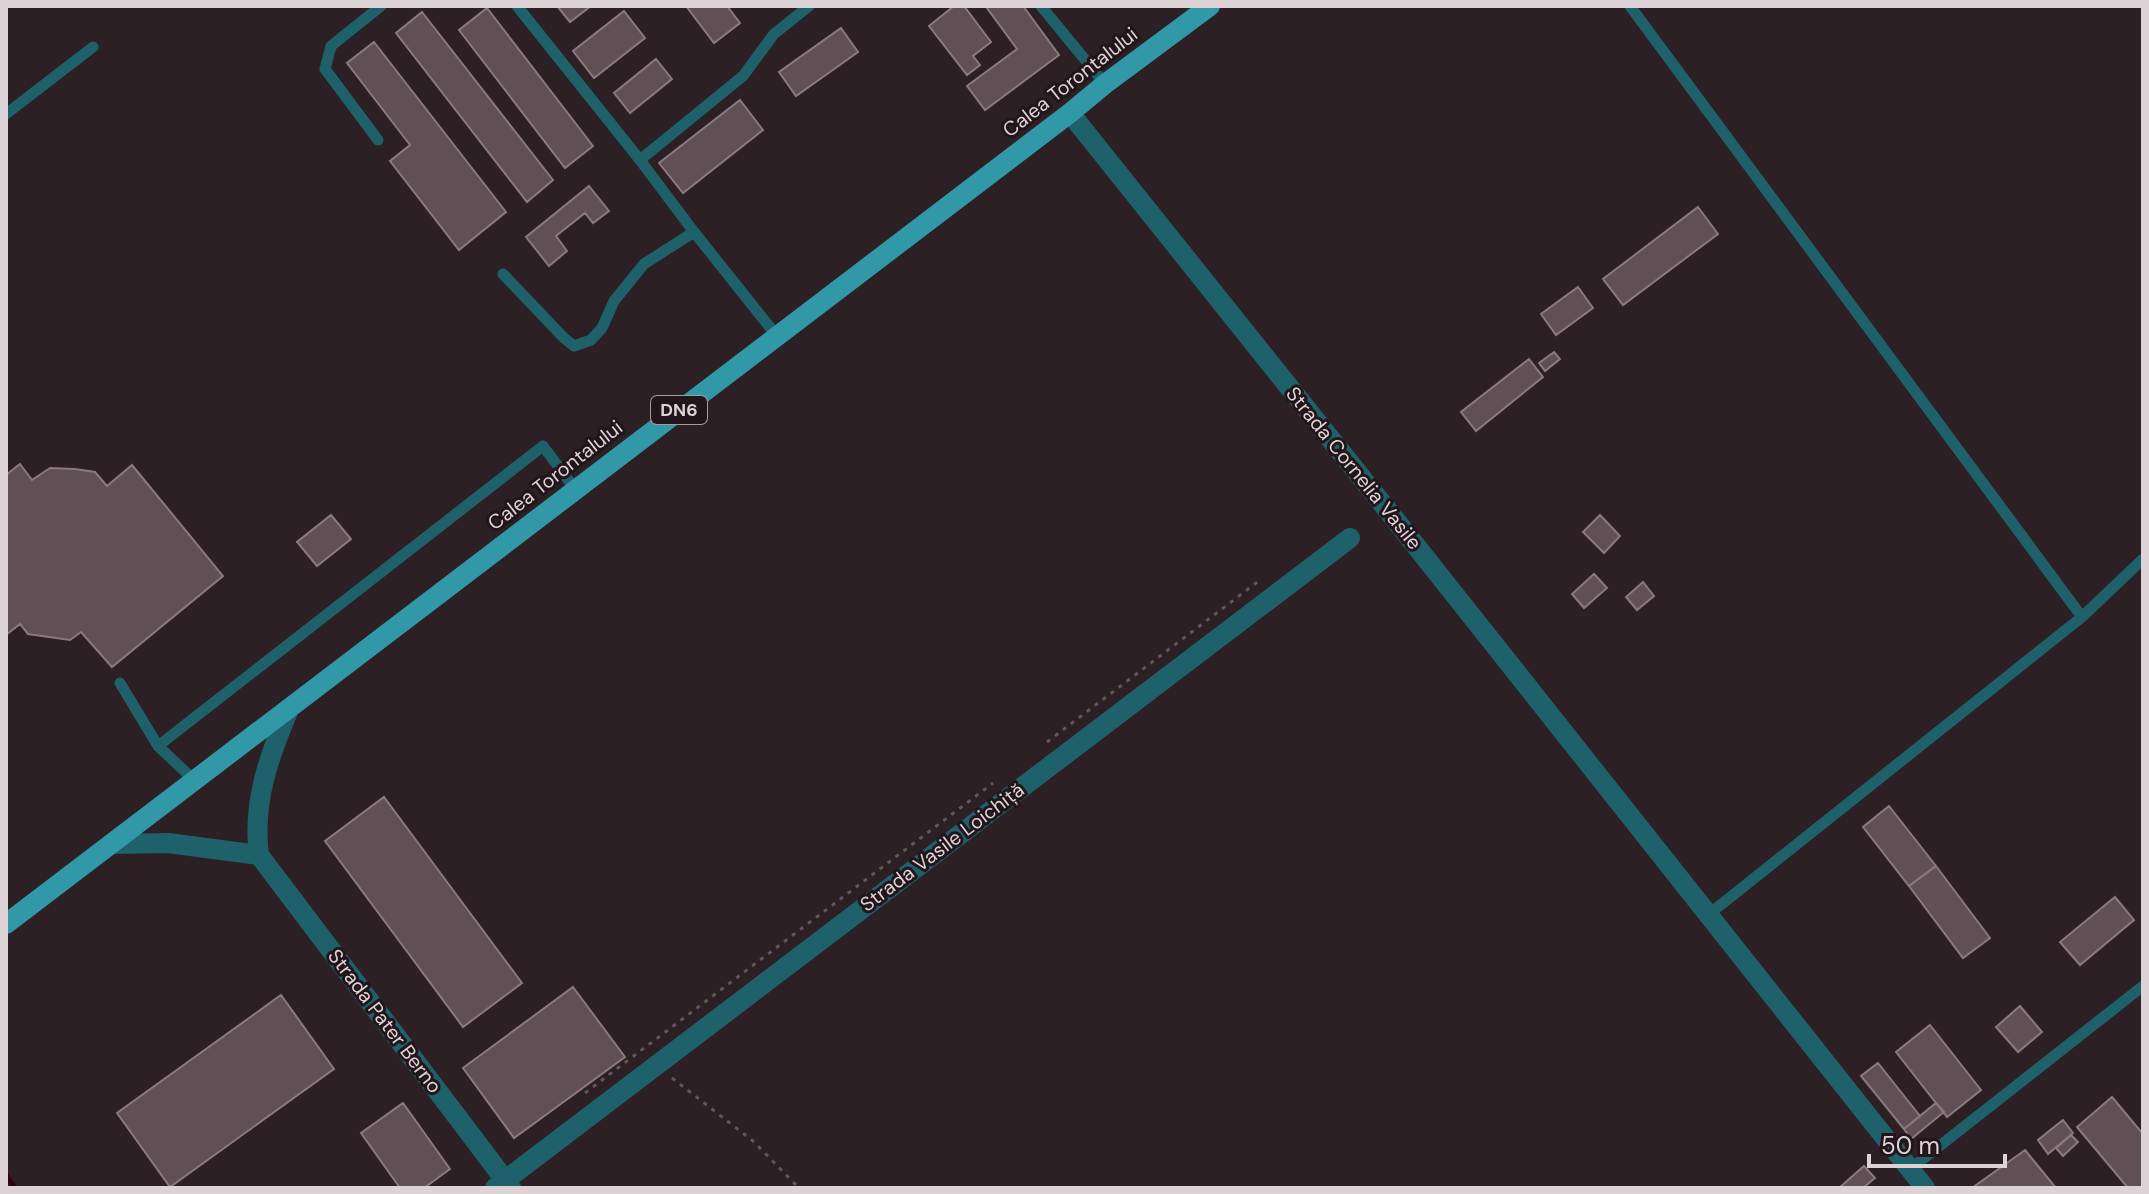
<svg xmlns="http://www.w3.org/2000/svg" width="2149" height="1194" font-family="'DM Sans',sans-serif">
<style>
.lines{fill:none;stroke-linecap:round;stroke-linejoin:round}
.stream{stroke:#2d0217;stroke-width:5}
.building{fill:#605055;stroke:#8a797f;stroke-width:2}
.path{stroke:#62565b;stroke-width:3;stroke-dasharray:4 6;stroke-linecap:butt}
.service{stroke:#1f616b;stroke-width:11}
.minor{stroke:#1f616b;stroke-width:20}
.tertiary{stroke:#1f616b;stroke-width:20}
.primary{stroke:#3198a8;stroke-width:20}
.labels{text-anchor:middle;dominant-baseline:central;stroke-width:6;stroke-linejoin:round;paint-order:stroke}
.shield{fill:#23161b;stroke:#a59a9e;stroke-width:2}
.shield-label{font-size:18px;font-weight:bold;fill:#ddd3d6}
.street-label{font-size:20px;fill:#ddd3d6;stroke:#23161b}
</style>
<rect width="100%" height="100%" fill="#2d2025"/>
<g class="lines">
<path class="stream" d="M6,1175L15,1188"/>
</g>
<path class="building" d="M557,6H591L570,22Z
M686,6H727L740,23L714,43Z
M954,6H964L991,42L973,56L980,65L967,75L929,26Z
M989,6H1023L1059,55L985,110L967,86L1017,49L987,8Z
M487,8L593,146L565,168L459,30Z
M624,11L645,38L594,78L573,51Z
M422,12L553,180L527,202L396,33Z
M841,28L858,52L796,96L779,72Z
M374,42L506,212L459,250L390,161L410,145L347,63Z
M656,59L672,79L630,113L614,93Z
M740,100L763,130L683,193L659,163Z
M589,186L609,211L593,223L585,213L556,236L567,251L549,266L526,237Z
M1698,207L1718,234L1623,305L1603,279Z
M1578,287L1593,308L1556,335L1541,314Z
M1554,352L1560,359L1545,371L1539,363Z
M1529,359L1543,377L1476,431L1461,412Z
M20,464L32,480L50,468L75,469L95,472L107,486L132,465L223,576L112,667L81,632L70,640L28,634L20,624L6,635V475Z
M331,515L351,539L317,566L297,542Z
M1600,515L1620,536L1604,553L1583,532Z
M1594,574L1607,588L1584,608L1572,594Z
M1643,582L1654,596L1637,610L1626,597Z
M384,797L522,983L463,1027L325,841Z
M1889,806L1936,866L1909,886L1863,827Z
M1936,866L1990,938L1963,958L1909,886Z
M2115,897L2134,920L2080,965L2060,942Z
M573,987L625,1057L514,1138L463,1068Z
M281,995L334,1069L170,1187L117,1113Z
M2020,1006L2042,1032L2018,1052L1996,1027Z
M1930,1025L1981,1090L1947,1117L1896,1052Z
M1878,1063L1920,1116L1904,1129L1861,1076Z
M2112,1097L2143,1134V1188H2128L2077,1127Z
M403,1103L450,1169L424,1188H400L361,1133Z
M1936,1103L1944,1112L1911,1139L1904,1129Z
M2063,1120L2073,1133L2048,1154L2038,1140Z
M2071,1135L2078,1142L2063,1156L2056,1148Z
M2025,1150L2056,1188H1972Z
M1864,1166L1875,1178L1863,1188H1839Z"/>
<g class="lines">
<path class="path" d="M1047,742L1260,580
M672,1078L753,1141L799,1188
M585,1093L993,783"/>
<path class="service" d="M517,6L640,160
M1041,6L1105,84
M1630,6L2082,617
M6,114L93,47
M378,140L325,69L331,46L381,6
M503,274L564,338L574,346L591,340L602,328L614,301L644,264L694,232
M776,335L694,232L640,160L743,76L774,34L809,6
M120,683L158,746L194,780
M158,746L543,446L575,489
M1708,915L2082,617L2143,559
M1909,1170L2143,986"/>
<path class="minor" d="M289,709C269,756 252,803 259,855L511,1188
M111,844L168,843L259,855
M495,1188L1350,538"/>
<path class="tertiary" d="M1070,113L1397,522L1925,1188"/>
<path class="primary" d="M6,924L1070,113L1105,84L1210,6"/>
</g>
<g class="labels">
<rect class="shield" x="651" y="396" width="56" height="28" rx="6"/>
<g class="shield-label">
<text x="679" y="410">DN6</text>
</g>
<g class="street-label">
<text transform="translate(1070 82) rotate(-38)">Calea Torontalului</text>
<text transform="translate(1354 468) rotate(51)">Strada Cornelia Vasile</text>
<text transform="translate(555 475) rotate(-38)">Calea Torontalului</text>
<text transform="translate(942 847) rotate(-37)">Strada Vasile Loichiță</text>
<text transform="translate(385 1021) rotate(53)">Strada Pater Berno</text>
</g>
</g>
<rect width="2149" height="1194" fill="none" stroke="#ddd3d6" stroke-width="16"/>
<path d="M1869 1154v12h136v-12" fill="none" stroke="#ddd3d6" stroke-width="4"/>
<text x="1881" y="1154" font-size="24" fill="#ddd3d6" stroke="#23161b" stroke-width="6" paint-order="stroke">50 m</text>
</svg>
